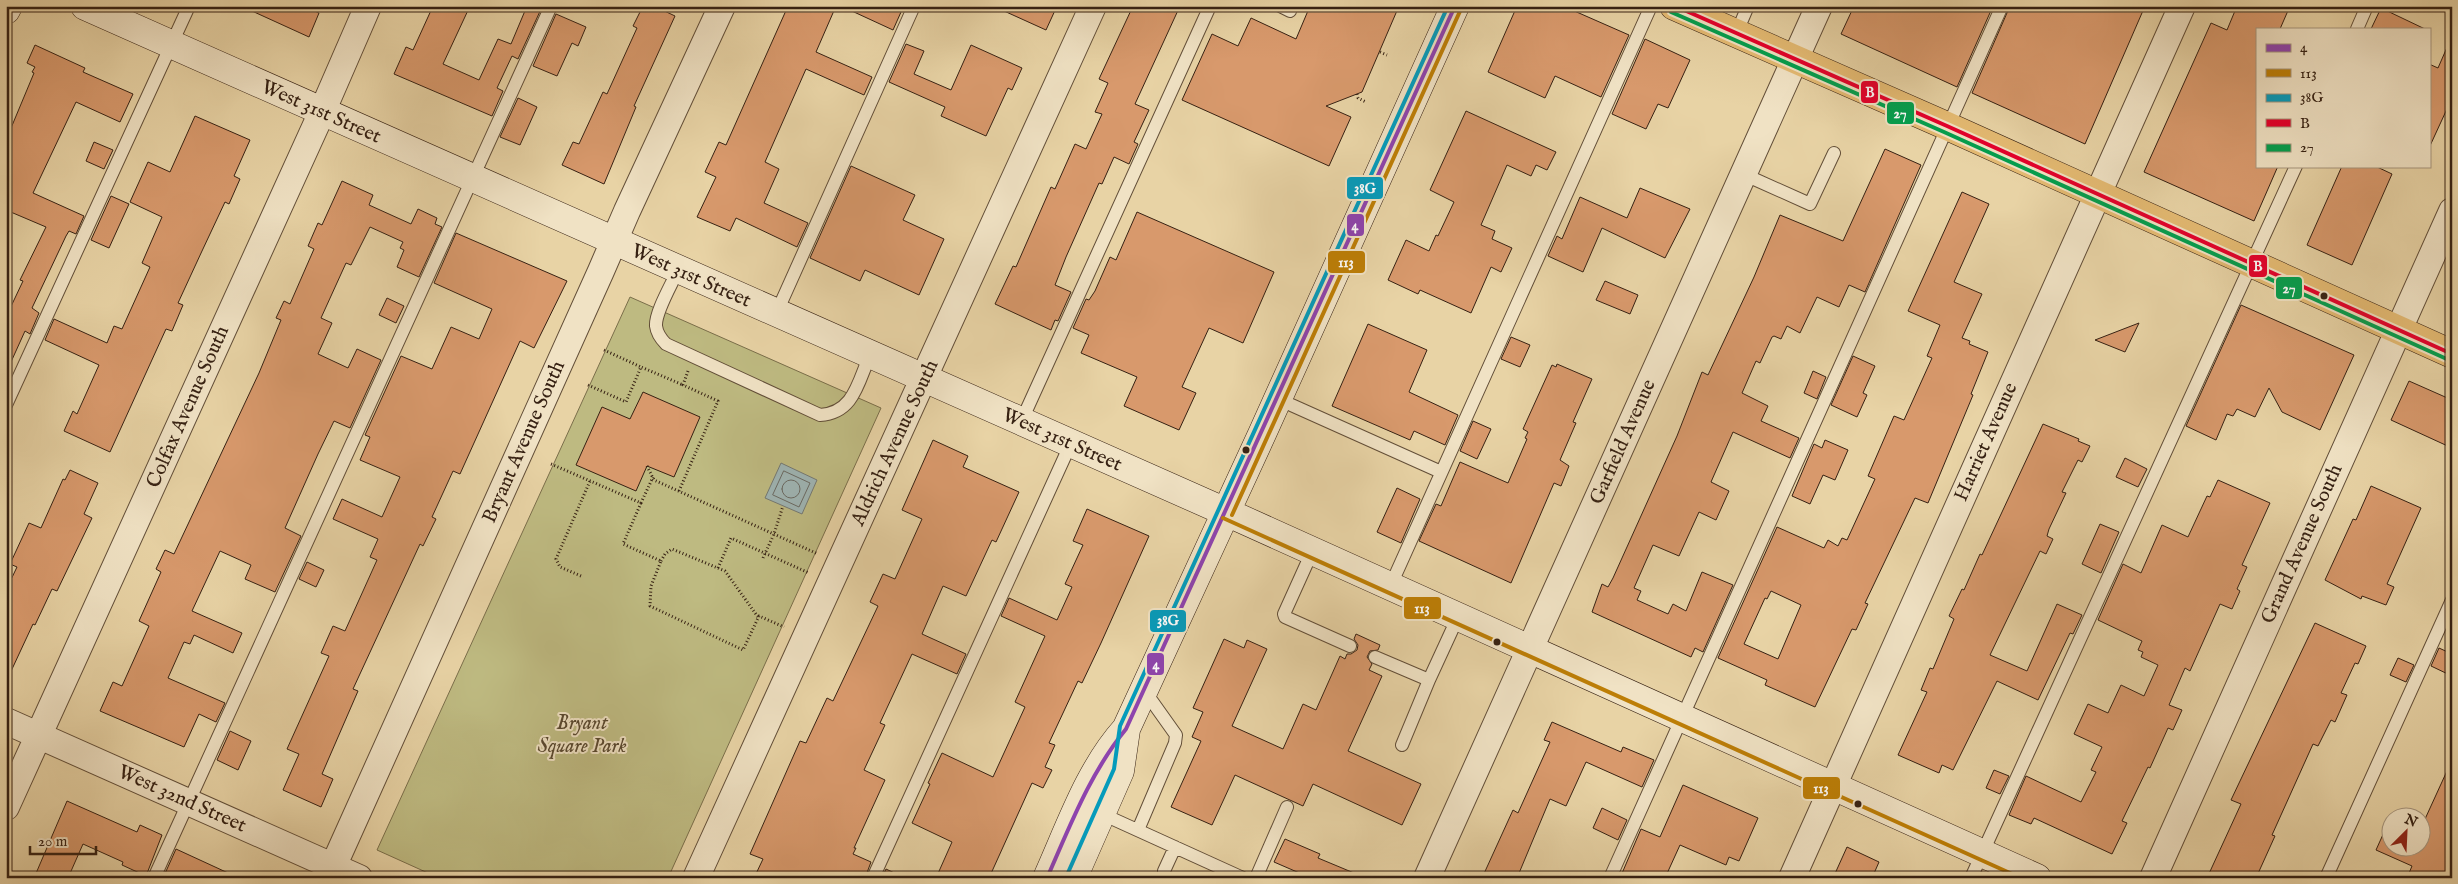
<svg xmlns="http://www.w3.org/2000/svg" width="2458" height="884" font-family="'IM FELL English',serif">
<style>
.green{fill:#beba81;stroke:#7a6e4a}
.water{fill:#9eb4b3;stroke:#747973}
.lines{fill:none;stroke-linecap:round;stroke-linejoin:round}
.shore{stroke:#6a6a63;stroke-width:1}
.building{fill:#d8996c;stroke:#362113;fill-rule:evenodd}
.lane-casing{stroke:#624e38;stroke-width:14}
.street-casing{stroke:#624e38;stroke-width:28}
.secondary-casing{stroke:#362113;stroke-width:29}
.primary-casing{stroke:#362113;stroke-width:29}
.path{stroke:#362113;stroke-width:3;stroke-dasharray:1 2.5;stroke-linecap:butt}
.lane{stroke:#f0e2c4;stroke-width:12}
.street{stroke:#f0e2c4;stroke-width:26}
.secondary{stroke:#f0e2c4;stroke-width:28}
.primary{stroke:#e4ba72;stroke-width:28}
.bus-1-casing{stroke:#f0e2c4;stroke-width:8}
.bus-2-casing{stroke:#f0e2c4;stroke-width:8}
.bus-3-casing{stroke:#f0e2c4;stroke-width:8}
.bus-4-casing{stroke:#f0e2c4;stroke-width:8}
.bus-5-casing{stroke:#f0e2c4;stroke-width:8}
.bus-1{stroke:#8e44ad;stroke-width:4}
.bus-2{stroke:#bd7e06;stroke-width:4}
.bus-3{stroke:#059bbb;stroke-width:4}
.bus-4{stroke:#e4002b;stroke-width:4}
.bus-5{stroke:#039f4e;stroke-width:4}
.bus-dot{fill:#362113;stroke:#f0e2c4;stroke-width:2}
.labels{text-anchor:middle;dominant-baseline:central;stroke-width:4;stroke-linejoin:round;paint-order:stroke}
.street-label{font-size:20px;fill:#362113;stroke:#f0e2c4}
.park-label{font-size:20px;font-style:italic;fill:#58472e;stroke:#f0e2c4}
.line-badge{stroke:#f0e2c4;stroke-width:2}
.badge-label{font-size:14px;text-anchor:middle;font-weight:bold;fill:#fff}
</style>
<rect width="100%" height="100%" fill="#e8d3a5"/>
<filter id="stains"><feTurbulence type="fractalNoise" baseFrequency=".004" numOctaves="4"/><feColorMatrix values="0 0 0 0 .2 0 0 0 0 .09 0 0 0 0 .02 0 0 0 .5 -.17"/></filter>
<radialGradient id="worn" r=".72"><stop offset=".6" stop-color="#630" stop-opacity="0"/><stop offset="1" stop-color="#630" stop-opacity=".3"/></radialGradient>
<path class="green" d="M630,297L881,408L668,878H439L377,850Z"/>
<path class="water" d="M781,463L817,480L802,514L765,498Z"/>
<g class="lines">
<path class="shore" d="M784,471L810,483L799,507L773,495Z
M782 489a9 9 0 1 1 18 0a9 9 0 1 1-18 0Z"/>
</g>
<path class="building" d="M241,6H304L319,13L309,37Z
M433,6H470L443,64L479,80L498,39L511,44L527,6L542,7L518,59L512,56L497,88L503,91L492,116L394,74L406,47L413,50Z
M643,6H654L675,16L634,106L636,107L604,184L562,165L573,142L579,144L603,92L607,94L637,28L633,26Z
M788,6H836L816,52L872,77L864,95L806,69L765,162L779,169L764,203L808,223L797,247L736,218L730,231L697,217L716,177L705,172L719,142L726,145Z
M841,6H889L901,12L893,30Z
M993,6H1057L1046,30Z
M1133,6H1180L1135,104L1149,110L1134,142L1138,144L1129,164L1114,157L1102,184L1099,183L1066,257L1055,285L1071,292L1058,321L1055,320L1051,330L995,304L1013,266L1016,267L1051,187L1055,189L1075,144L1086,149L1102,114L1095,112L1108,83L1099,79Z
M1310,6H1399L1362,92L1326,106L1351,117L1329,166L1182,100L1212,34L1238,46L1251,18L1296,39Z
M1517,6H1563L1629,35L1601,97L1555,76L1545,98L1488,72Z
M1854,6H1993L1957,87L1841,34Z
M2010,6H2145L2085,144L1972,93Z
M2237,6H2290L2280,29H2257V166H2278L2254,221L2144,172L2211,23L2227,30Z
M2381,8L2425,29H2371Z
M556,14L586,27L578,46L572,43L557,76L533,66Z
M2452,36V98L2429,148V64L2438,68Z
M1645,39L1690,60L1668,108L1658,104L1646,129L1612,114Z
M906,44L924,51L914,74L951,90L971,45L1022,68L1012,90L1008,88L986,136L941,116L945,107L889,82Z
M35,45L85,68L83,72L133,94L120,122L76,102L33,193L84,216L76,234L69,231L66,236L32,308L39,313L30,334L25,331L6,373V317L23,281L20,280L46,227L6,210V140L34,73L32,72L35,67L27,63Z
M518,98L537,107L520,145L500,137Z
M1466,111L1556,152L1547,170L1536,165L1531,176L1507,165L1481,225L1495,231L1492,239L1512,248L1501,272L1491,267L1471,313L1420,290L1418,294L1388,280L1406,240L1429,251L1436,235L1438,236L1454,202L1430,190Z
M195,116L250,140L234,176L240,179L229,204L225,202L202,251L178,303L183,305L172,331L166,329L110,452L64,431L73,411L77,414L99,365L45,340L54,319L107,343L114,326L122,329L150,267L142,263L162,217L130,202L148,162L170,172Z
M94,142L113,150L104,169L86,161Z
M1885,149L1921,165L1865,292L1849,285L1839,307L1817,297L1800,333L1787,326L1781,339L1774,336L1772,337L1760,363L1756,361L1742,393L1768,406L1761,421L1799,438L1790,458L1733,432L1711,482L1729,491L1716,520L1699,512L1679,556L1653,545L1634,588L1641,591L1637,600L1668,614L1673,604L1686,611L1702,572L1733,585L1703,652L1695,648L1691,657L1592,612L1602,584L1608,587L1613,578L1677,436L1702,372L1708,375L1754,277L1780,215L1843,241Z
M851,166L915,195L903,220L944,239L919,295L865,270L860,281L810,258Z
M2342,166H2375L2392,174L2352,265L2307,245Z
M342,181L373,195L369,205L411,224L418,209L437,218L435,224L442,227L419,277L397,267L404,250L400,248L403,242L370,227L351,265L346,263L321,318L332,323L318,354L348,368L357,349L381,360L350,428L334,421L318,454L285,528L301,536L275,592L245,579L251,565L220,551L192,611L242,633L233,653L194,635L190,644L184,642L168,678L225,703L216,722L199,714L184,747L100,711L113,682L122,686L149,626L139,621L161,572L156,569L165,550L174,554L259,373L281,320L276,318L284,301L290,304L314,249L308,246L318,223L322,225Z
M1640,188L1690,209L1665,258L1602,228L1583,272L1548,256L1557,236L1562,239L1580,197L1627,218Z
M1962,192L1989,204L1954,282L1982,294L1962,338L1970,341L1969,344L1988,352L1971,394L1973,395L1928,503L1915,498L1865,603L1868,604L1856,630L1852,629L1815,707L1765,685L1767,680L1718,658L1777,527L1824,548L1828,540L1838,546L1842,538L1847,540L1875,479L1868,476L1894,416L1904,420L1932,358L1927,356L1940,325L1908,311ZM1771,591L1801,605L1778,659L1744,644L1765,598L1767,599Z
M111,196L129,204L109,248L91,240Z
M1137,212L1274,272L1243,343L1209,328L1182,387L1196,393L1179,430L1124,406L1137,377L1081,353L1089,335L1073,328L1086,299L1089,300L1095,291L1110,257L1116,260Z
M456,233L567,281L534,348L520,341L460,474L453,471L432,517L436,519L423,546L420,544L353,689L358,691L322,774L333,779L321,807L283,790L299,754L287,749L329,656L321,653L333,626L345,631L377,560L370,557L378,539L333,519L342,499L382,517L400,477L360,460L370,437L365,435L401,356L432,369L451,327L479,339L492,309L434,283Z
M1605,281L1638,295L1630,314L1596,300Z
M387,298L404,306L396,323L379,315Z
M2241,305L2354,355L2320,430L2282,412L2269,388L2255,417L2237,409L2233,416L2227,414L2216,440L2186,426Z
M2139,323L2125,352L2095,340Z
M1368,324L1427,350L1409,392L1458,415L1445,445L1414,431L1410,440L1332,406Z
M1511,337L1530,345L1520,367L1501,359Z
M1853,356L1875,366L1863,393L1867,395L1857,417L1831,405Z
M1557,364L1592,379L1573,422L1576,423L1560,460L1569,466L1561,486L1554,483L1511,583L1419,541L1436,504L1441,506L1460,462L1508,483L1527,439L1525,438L1528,432L1523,429L1552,365L1556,367Z
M1813,371L1826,377L1817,399L1804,393Z
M2409,381L2452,400V448L2391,420Z
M643,392L700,417L674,477L647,466L636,491L576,465L602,407L630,419Z
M1473,421L1491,429L1477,459L1460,451Z
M2043,424L2079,439L2078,441L2090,446L2082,462L2078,460L2062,492L2066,493L2049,529L2047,536L2053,539L2046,554L2040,551L1990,655L2027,671L2057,604L2082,615L2073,634L2070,633L2038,700L1997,681L1953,770L1942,765L1939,773L1898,755L1927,692L1921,690L1930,668L1933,669L1954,619L1949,616L1962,589L1964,590L1980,554L1982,555Z
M933,440L968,456L963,467L1019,492L996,542L992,540L966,596L943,586L922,634L966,654L957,674L912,654L880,723L885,725L864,770L885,780L854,848H856L853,854L871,862L865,878H754L763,859L750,854L800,741L806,743L827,698L833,701L878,606L870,602L883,574L895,579L922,519L902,510Z
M1825,440L1848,450L1835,480L1823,475L1810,504L1792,496L1814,444L1822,448Z
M2125,458L2147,469L2138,487L2116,477Z
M70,470L98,483L84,514L92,518L57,591L52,589L35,625L33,624L6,682V590L17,567L10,564L29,523L41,528L63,479L65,480Z
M2218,480L2270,503L2242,565L2247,567L2237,589L2240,591L2232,609L2220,604L2190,671L2185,668L2169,705L2182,710L2173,730L2168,728L2150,768L2148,767L2122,821L2127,823L2112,854L2034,818L2031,824L2009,815L2026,776L2081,802L2096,772L2091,770L2102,747L2074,734L2088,704L2108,713L2121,685L2144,696L2158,665L2141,657L2143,652L2138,650L2142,641L2098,620L2123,564L2141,573L2162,525L2188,537L2207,496L2210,497Z
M2371,486L2421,508L2387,584L2394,587L2386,605L2362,596L2361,599L2325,580L2353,519L2356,520Z
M1397,488L1420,499L1401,543L1377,532Z
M1087,509L1149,536L1101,643L1082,683L1078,681L1049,743L1055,745L1045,767L1052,770L1043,788L1032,783L989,878H936L952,842L912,823L930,784L928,783L942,753L993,777L1025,707L1015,702L1045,636L1001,616L1009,598L1057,620L1072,587L1065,584L1083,545L1073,541Z
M2100,524L2119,532L2101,573L2082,564Z
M307,562L324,570L316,587L299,579Z
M2315,623L2366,646L2358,664L2355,663L2341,693L2347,695L2335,722L2331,720L2318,746L2313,744L2272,835L2275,836L2256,878H2207L2241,804L2231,800Z
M1356,634L1380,645L1378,650L1370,651L1367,657L1372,664L1369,670L1382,676L1348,751L1421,784L1402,825L1313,784L1303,806L1235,775L1212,825L1171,807L1201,741L1192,737L1203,712L1193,708L1224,639L1244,648L1247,640L1267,649L1232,726L1283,749L1303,704L1316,710L1340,656L1345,659L1347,654H1351L1357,650L1358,645L1354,639Z
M2439,648L2452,654V676L2431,666Z
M2398,658L2414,665L2406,682L2390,675Z
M1552,722L1621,752L1623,747L1654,760L1642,787L1586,762L1566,806L1550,799L1517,878H1482L1513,810L1518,813L1550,742L1544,740Z
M230,731L251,741L238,770L217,760Z
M2452,760V878H2407L2412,866L2376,850L2385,830L2390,832V846H2420V830Z
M1994,770L2009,776L2000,794L1986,788Z
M1683,785L1758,818L1739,861L1729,857L1726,865L1680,845L1665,878H1620L1641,829L1660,837Z
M67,801L137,832L140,825L162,835L146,876L122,865L123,862L83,844L68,878H34Z
M1602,808L1627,820L1618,840L1593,828Z
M1285,839L1320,854L1318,858L1366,878H1311L1274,862Z
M1847,847L1879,862L1872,878H1833Z
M176,849L239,878H163Z
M886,869L905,878H882Z"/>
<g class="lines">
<defs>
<path id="lane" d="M1280,6L1290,11L1292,6
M2357,29L2367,6
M1736,34L1748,6
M1743,174L1810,204L1834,153
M678,270C672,284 655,312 656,326C657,334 661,339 666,344L820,415C854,413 858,382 870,355
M776,314L914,6
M1278,399L1441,472
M6,405L189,6
M1021,422L1210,6
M1312,552L1284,614L1285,617L1350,646
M1390,587L1651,6
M1375,657L1429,680L1458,617
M1402,745L1429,680
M1102,814L1243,878
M1138,830L1175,743L1176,735L1144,690
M1164,871L1175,847
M154,878L551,6
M873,878L1071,443
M1256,878L1287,807
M1610,878L2002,6
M1971,878L2296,166
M2326,878L2452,600"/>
<path id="street" d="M6,721L359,878
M6,807L322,112L368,6
M328,878L601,271L627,211L722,6
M696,878L1093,6
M1427,878L1819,6
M1792,878L2182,6
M2153,878L2452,211"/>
<path id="secondary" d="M85,6L1226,512L2037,878
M6,10L8,6
M1047,878C1070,827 1089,770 1126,729L1262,434L1455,6
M1073,878L1120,771L1126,730"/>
<path id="primary" d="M1674,6L1947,126L2452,354"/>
</defs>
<use href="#lane" class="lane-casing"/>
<use href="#street" class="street-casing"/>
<use href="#secondary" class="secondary-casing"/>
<use href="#primary" class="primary-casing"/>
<path class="path" d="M1380,52L1387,55
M1357,94L1358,98L1366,102
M604,350L641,367
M588,385L626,402L641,367L683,385
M551,464L641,503L653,477
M647,466L654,480L818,554
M679,491L718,401L683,385L688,371
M641,503L623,544L661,561L651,586L650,606L743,650L759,616L784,627
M763,558L774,534L783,506
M661,561L665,554L672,549L725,571L758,617
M718,568L731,538L809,573
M581,576L560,567L556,559L590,481"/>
<use href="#lane" class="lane"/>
<use href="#street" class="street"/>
<use href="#secondary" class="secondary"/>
<use href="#primary" class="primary"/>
<defs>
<path id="bus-1" d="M1047,878C1070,826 1090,773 1126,729L1455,6"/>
<path id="bus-2" d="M1232,515L1461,9
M1223,518L2021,878"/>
<path id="bus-3" d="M1067,875L1114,769L1120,726L1448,6"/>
<path id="bus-4" d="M1675,6L1947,126L2452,354"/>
<path id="bus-5" d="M1671,12L1944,132L2449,360"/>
</defs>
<use href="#bus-1" class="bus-1-casing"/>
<use href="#bus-2" class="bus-2-casing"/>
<use href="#bus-3" class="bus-3-casing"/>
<use href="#bus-4" class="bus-4-casing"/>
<use href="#bus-5" class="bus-5-casing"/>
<use href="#bus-1" class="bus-1"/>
<use href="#bus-2" class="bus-2"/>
<use href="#bus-3" class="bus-3"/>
<use href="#bus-4" class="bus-4"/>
<use href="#bus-5" class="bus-5"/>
</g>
<g class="bus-dot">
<circle cx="2324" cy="296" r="4.5"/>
<circle cx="1246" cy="450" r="4.5"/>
<circle cx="1497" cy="642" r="4.5"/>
<circle cx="1858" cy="804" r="4.5"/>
</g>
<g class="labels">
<g class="street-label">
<text transform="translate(321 112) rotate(24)">West 31st Street</text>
<text transform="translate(691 276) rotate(24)">West 31st Street</text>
<text transform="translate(188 407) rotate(-66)">Colfax Avenue South</text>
<text transform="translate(1062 440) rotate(24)">West 31st Street</text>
<text transform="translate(524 442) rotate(-66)">Bryant Avenue South</text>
<text transform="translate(1623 442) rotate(-66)">Garfield Avenue</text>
<text transform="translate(1986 442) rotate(-66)">Harriet Avenue</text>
<text transform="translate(895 443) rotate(-65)">Aldrich Avenue South</text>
<text transform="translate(2302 544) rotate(-66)">Grand Avenue South</text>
<text transform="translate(182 799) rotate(24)">West 32nd Street</text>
</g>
<g class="park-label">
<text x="582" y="723">Bryant<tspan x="582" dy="23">Square Park</tspan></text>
</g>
</g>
<g class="line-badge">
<rect x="1860" y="80" width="19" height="24" rx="5" fill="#e4002b"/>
<rect x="1886" y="101" width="29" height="24" rx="5" fill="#039f4e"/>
<rect x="1346" y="176" width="38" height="24" rx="5" fill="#059bbb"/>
<rect x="1346" y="213" width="19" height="24" rx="5" fill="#8e44ad"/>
<rect x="1327" y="250" width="39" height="24" rx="5" fill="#bd7e06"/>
<rect x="2248" y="254" width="20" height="24" rx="5" fill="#e4002b"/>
<rect x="2275" y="276" width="28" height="24" rx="5" fill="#039f4e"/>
<rect x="1403" y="596" width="39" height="24" rx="5" fill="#bd7e06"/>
<rect x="1149" y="609" width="38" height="24" rx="5" fill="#059bbb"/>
<rect x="1146" y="652" width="19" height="24" rx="5" fill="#8e44ad"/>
<rect x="1802" y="776" width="39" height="24" rx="5" fill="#bd7e06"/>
</g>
<g class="badge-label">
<text x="1870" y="97">B</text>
<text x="1900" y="118">27</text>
<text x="1365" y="193">38G</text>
<text x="1355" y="230">4</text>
<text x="1346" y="267">113</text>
<text x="2258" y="271">B</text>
<text x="2289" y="293">27</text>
<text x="1422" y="613">113</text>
<text x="1168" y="625">38G</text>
<text x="1156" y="669">4</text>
<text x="1821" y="793">113</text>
</g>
<rect width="2458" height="884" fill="none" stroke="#e8d3a5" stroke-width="25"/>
<rect x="8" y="8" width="2443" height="869" fill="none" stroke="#362113" stroke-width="2.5"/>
<rect x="12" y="12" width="2433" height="859" fill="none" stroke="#362113"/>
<rect x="2256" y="28" width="175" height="140" fill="#f0e2c4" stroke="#a6957d"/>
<rect x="2266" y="44" width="25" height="8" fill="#8e44ad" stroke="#a6957d"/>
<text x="2300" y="52" font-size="15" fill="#362113">4</text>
<rect x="2266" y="69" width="25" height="8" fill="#bd7e06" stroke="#a6957d"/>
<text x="2300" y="78" font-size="15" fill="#362113">113</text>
<rect x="2266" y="94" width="25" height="8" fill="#059bbb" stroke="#a6957d"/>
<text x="2300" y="102" font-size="15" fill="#362113">38G</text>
<rect x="2266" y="119" width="25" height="8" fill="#e4002b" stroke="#a6957d"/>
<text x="2300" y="128" font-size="15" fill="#362113">B</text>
<rect x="2266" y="144" width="25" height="8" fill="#039f4e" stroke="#a6957d"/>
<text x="2300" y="152" font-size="15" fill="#362113">27</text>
<g transform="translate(2406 832) rotate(24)"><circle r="24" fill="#f0e2c4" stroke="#a6957d"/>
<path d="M0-4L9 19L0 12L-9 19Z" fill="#8f2418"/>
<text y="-8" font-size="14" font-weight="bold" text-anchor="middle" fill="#362113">N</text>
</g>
<path d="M30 846v8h66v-8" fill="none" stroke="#362113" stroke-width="2.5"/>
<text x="38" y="846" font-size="15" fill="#362113" stroke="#f0e2c4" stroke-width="4" paint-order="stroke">20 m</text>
<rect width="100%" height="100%" filter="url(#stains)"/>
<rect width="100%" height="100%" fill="url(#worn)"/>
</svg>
